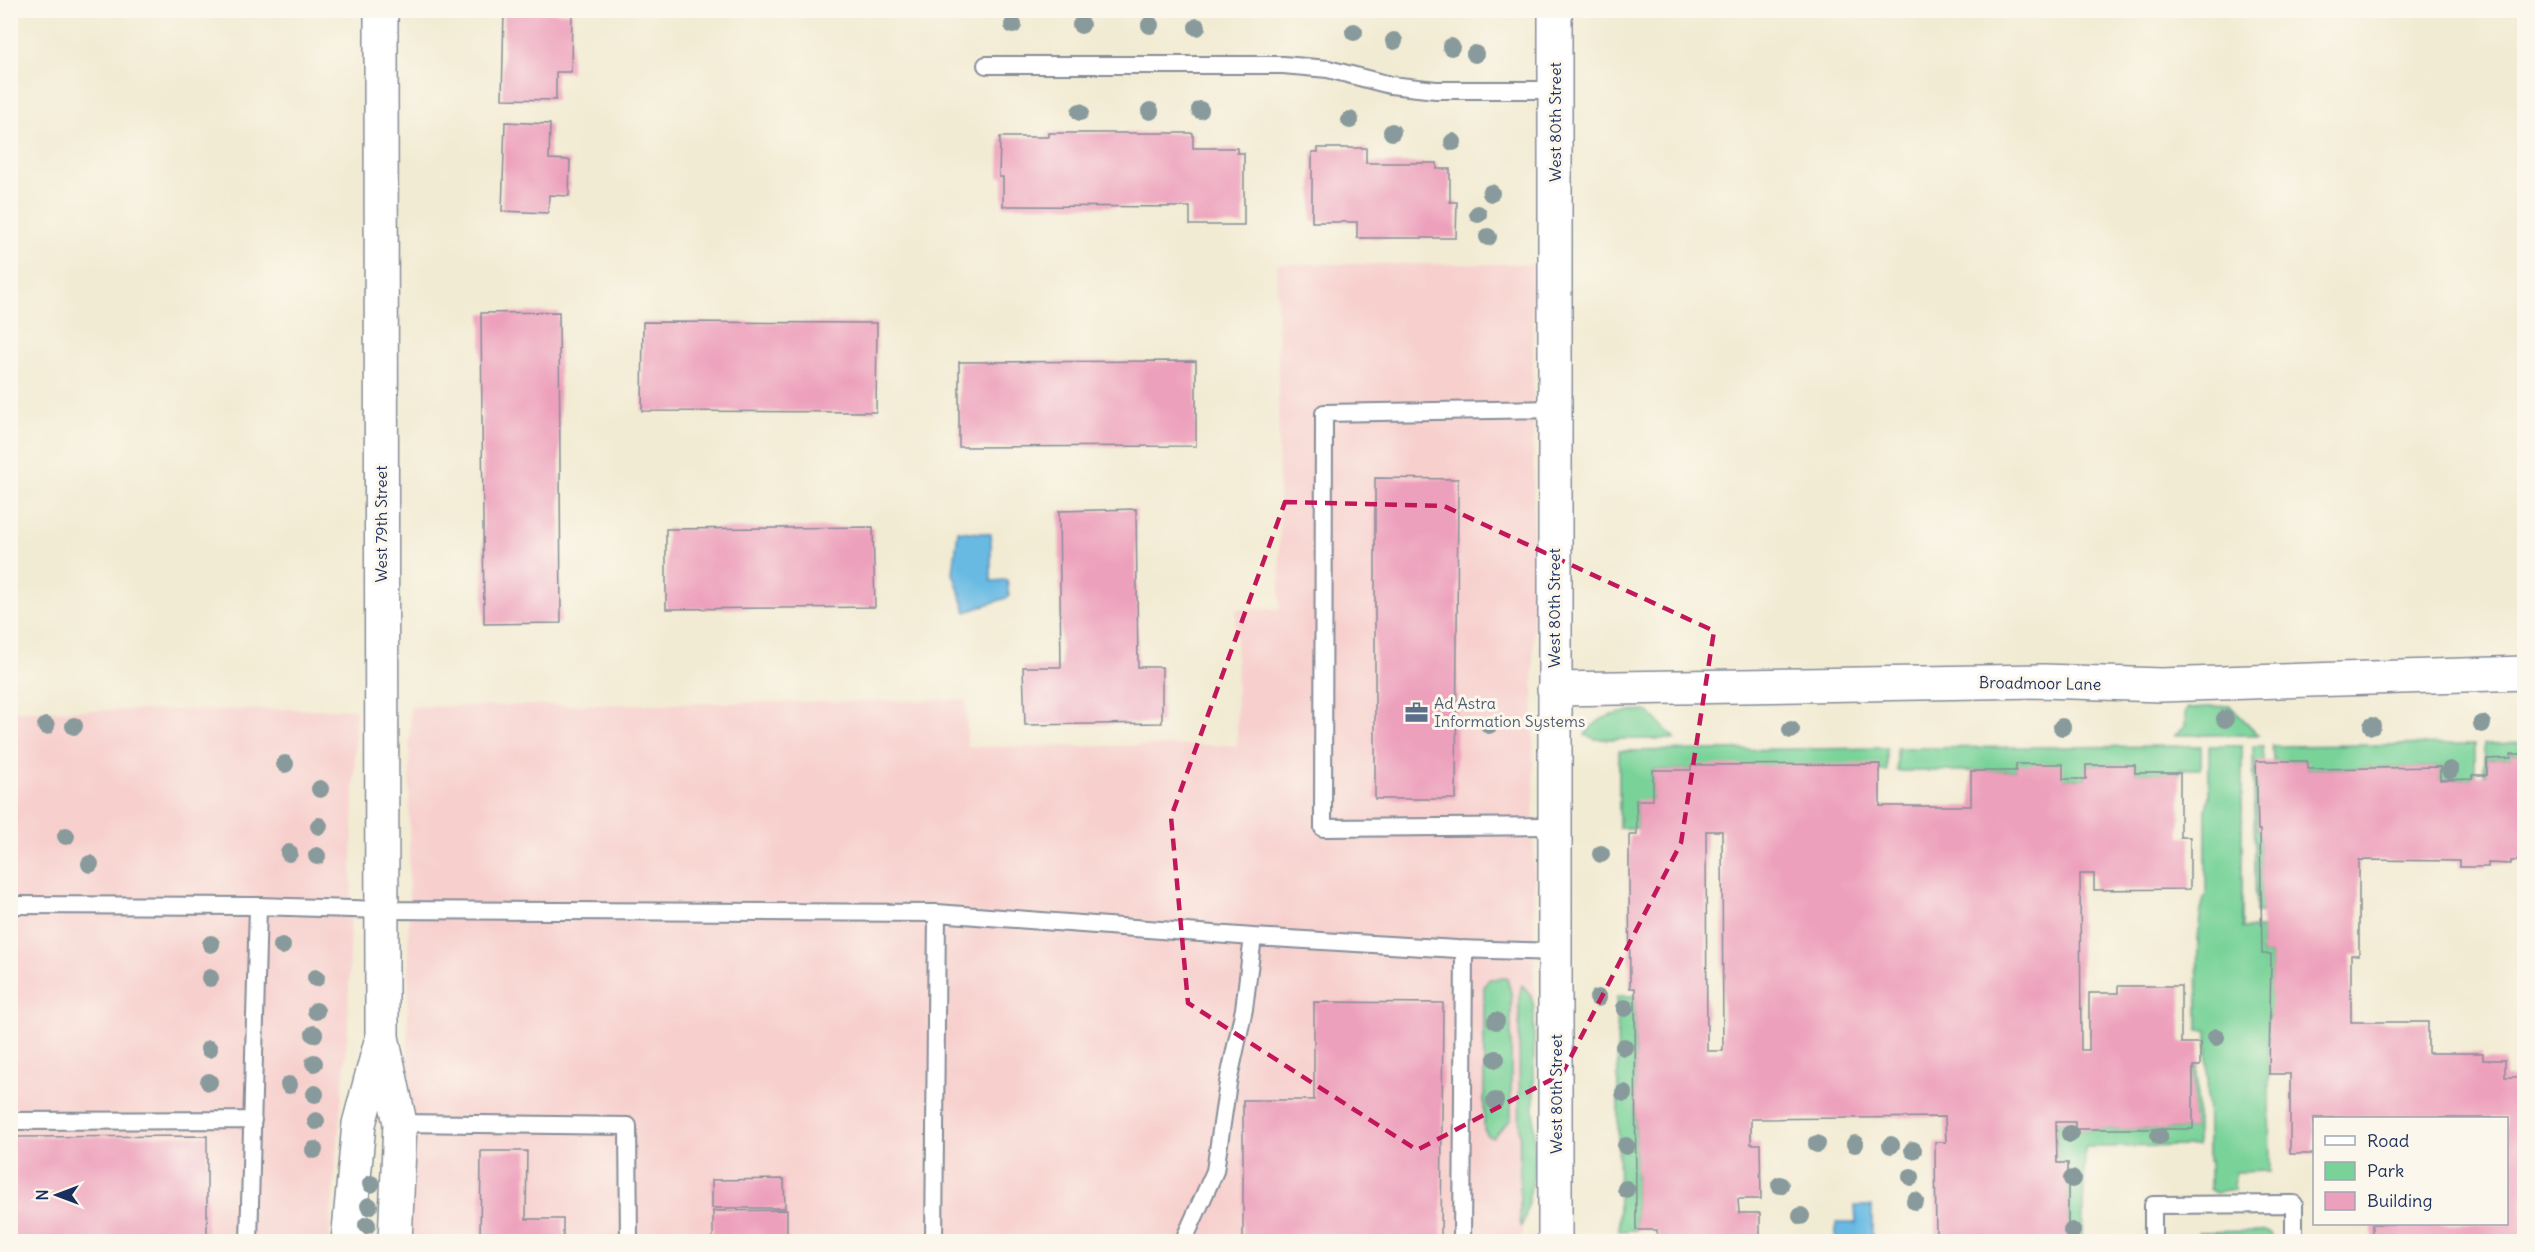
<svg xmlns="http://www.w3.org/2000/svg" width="2535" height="1252" font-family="Delius,sans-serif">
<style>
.built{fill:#f7d0ce}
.green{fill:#79d399;stroke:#4a817c;stroke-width:1.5}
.water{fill:#68bae3;stroke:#4274a0;stroke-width:1.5}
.building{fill:#eda0bc;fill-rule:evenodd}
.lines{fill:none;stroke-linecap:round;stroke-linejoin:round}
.service-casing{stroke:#868d98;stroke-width:20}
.minor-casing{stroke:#868d98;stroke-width:36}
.tertiary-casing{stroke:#868d98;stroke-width:36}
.service{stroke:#fff;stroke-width:16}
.minor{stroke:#fff;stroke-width:33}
.tertiary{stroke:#fff;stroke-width:33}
.tree{fill:#889a9b}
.marked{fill:none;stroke:#c2185b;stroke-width:4.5;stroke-dasharray:12 8;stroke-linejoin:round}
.labels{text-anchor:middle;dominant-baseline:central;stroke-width:6;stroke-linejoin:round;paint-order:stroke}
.street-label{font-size:16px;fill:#1b2f5e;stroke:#fbf7ec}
.service-label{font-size:16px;fill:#4e5e75;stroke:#fbf7ec;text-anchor:start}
</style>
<rect width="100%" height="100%" fill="#fbf7ec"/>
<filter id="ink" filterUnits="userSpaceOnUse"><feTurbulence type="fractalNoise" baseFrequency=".0167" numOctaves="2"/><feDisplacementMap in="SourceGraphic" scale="12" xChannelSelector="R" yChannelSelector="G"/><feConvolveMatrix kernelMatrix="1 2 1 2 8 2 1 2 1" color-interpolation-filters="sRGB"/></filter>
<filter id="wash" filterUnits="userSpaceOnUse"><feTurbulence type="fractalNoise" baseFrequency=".008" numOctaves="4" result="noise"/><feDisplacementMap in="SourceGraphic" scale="24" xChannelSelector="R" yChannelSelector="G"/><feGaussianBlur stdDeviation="1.35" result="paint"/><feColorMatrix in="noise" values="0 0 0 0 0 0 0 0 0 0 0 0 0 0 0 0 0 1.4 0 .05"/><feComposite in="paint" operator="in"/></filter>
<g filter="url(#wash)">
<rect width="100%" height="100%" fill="#f2ebd3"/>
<path class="built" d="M1277,264H1533L1534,1172L1525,1218L1522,1226V1241L403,1242L407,1163L410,707L966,700L967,747L1237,745L1236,609H1280Z
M356,709L348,1026L329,1241H11L10,711Z"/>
<path class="green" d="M2230,706L2259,735H2175L2185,726V712L2188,708Z
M1645,711L1649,712L1675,739H1595L1585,735C1600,713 1620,712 1645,711Z
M2524,743V754H2511V758L2487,759V775H2484V744Z
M2475,744V775H2472V779L2440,780V767L2307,769L2306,761H2273L2272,746Z
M2201,746V769H2180V773H2135V765H2086V779H2063L2016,764V771H1897V748Z
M2209,746H2242V928H2262V954H2271V1015L2268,1016L2270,1171L2235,1172L2234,1190L2215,1193L2210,1189V1161H2208L2207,1031H2198C2199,998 2193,920 2206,894V809L2209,796Z
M2253,746H2263L2264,761L2256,762L2258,830H2260L2262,913H2256Z
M1887,748V771L1653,770V800L1636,801L1637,828H1619V751Z
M1507,978L1511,993V1119L1493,1137L1488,1136L1484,1129V986L1489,979Z
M1522,985L1531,996L1534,1007V1172L1525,1218L1521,1226L1520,1218L1519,997Z
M1617,996H1635L1636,1230L1619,1231Z
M2193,1066H2197V1146L2085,1147L2082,1241H2068V1163H2057L2056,1122H2075V1129H2193Z
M2264,1231L2271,1233L2274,1241L2211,1242L2210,1239H2198V1232Z"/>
<path class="water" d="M958,531L991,534V581L1007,580L1009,597L966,612L953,573Z
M1855,1206H1872V1240L1888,1241H1836V1223H1856Z"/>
<g id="blocks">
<path class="building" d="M504,11L572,13L571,72H556V100L502,99Z
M505,122L550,124L549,159L570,160L569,196L549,195L548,213L502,211Z
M1048,133H1193V148H1237V153H1244V225H1190V207L1003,206V177H999L1000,137H1048Z
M1318,148H1366V163H1437V169H1450V202H1457L1456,238H1357V222H1312V152H1318Z
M559,312L561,623L484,624L481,313Z
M643,322L877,323L876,412L642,411Z
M1196,361V446L959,447V362Z
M1375,478L1458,479L1456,799H1375Z
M1136,509L1138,667H1162V723L1025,725L1023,667H1061L1059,511Z
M873,527L875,607L666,609V529Z
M2511,754H2524V861H2511V864L2488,863V867H2459V861L2359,860V955H2351V1022H2428V1053H2483V1060H2505V1077H2524V1242H2372V1224H2506V1118H2314V1154H2290V1074H2269L2271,954H2262L2260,830H2258L2256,761H2307V769L2440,767V780L2472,779V775H2487V759L2511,758Z
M1880,764V806H1971V771H2016V764H2063V779H2086V765H2135V773H2180V837H2190V889L2094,890V874H2080L2081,1050H2089V993H2118V986H2181V1043H2200V1066H2193V1129H2075V1122H2056L2057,1163H2068V1242H1936L1935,1142H1946L1945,1117L1751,1119V1144H1760L1761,1199H1738L1739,1213H1760V1237H1765V1242H1657V1230H1636L1635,988H1630L1629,884V835H1637L1636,800H1653V770H1691V765ZM1706,831H1722L1723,1051H1707Z
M1314,1002L1443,1003L1441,1242H1243V1100H1314Z
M207,1136V1242H10V1137Z
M481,1151H527L526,1219H563V1242H480Z
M784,1179L785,1208H712V1180Z
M787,1210V1239L713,1240V1211Z"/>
</g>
</g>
<g filter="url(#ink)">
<use href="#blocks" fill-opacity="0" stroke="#868d98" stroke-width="1.5"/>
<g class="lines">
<defs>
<path id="service" d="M986,65H1283L1328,69L1390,85L1436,90H1555
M1554,409L1324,413L1323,828L1555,826
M10,905L258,906
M10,1121L253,1120
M400,1123L628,1126L629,1242
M249,1242L258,906L382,910L937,913L1253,937L1457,949L1556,952
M934,1242L937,913
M1183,1242L1215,1171L1228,1083L1244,1009L1253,937
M1462,1242L1464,949
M2153,1242V1205L2294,1204V1242"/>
<path id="minor" d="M1555,10V1242
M1554,689L2043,681L2161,685L2524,673"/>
<path id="tertiary" d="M381,10L382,1037L400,1123L395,1242
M348,1242L359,1124L380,1045"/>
</defs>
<use href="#service" class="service-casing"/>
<use href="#minor" class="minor-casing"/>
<use href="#tertiary" class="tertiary-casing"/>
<use href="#service" class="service"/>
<use href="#minor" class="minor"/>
<use href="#tertiary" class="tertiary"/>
</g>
<g class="tree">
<circle cx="1013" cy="25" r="9"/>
<circle cx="1081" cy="25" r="9"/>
<circle cx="1150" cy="25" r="9"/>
<circle cx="1197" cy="27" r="9"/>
<circle cx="1354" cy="32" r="9"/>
<circle cx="1394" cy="41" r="9"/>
<circle cx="1451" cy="47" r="9"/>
<circle cx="1475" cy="54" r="9"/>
<circle cx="1200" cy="110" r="9"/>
<circle cx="1150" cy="111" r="9"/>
<circle cx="1080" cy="112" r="9"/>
<circle cx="1350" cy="120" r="9"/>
<circle cx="1392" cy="132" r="9"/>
<circle cx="1453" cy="142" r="9"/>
<circle cx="1491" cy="193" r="9"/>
<circle cx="1478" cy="214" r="9"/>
<circle cx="1488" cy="237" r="9"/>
<circle cx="2225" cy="719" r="9"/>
<circle cx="2482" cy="724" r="9"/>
<circle cx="1489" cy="725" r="9"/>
<circle cx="46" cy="726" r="9"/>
<circle cx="74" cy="726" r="9"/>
<circle cx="2372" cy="726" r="9"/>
<circle cx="2062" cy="727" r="9"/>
<circle cx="1791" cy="730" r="9"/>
<circle cx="285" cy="764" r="9"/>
<circle cx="2450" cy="770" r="9"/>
<circle cx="320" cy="789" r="9"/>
<circle cx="319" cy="826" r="9"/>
<circle cx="66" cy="836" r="9"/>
<circle cx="289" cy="853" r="9"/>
<circle cx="1601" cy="854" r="9"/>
<circle cx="317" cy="856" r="9"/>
<circle cx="90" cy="864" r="9"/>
<circle cx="211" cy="944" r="9"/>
<circle cx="282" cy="946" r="9"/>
<circle cx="210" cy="978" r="9"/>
<circle cx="316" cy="978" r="9"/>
<circle cx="1598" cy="998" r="9"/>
<circle cx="1625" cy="1008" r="9"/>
<circle cx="316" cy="1011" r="9"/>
<circle cx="1496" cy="1021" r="9"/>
<circle cx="314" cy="1034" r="9"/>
<circle cx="2216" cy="1037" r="9"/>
<circle cx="1624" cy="1047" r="9"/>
<circle cx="209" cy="1049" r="9"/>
<circle cx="1496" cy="1059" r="9"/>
<circle cx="314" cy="1063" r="9"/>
<circle cx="209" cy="1082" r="9"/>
<circle cx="289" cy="1085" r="9"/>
<circle cx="1624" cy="1093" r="9"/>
<circle cx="315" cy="1094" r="9"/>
<circle cx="1495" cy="1101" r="9"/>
<circle cx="316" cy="1121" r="9"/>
<circle cx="2070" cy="1134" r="9"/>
<circle cx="2159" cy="1136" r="9"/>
<circle cx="1817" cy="1144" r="9"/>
<circle cx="1855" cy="1144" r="9"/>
<circle cx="1891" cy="1145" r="9"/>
<circle cx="1626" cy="1146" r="9"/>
<circle cx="314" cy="1150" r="9"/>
<circle cx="1913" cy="1150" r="9"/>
<circle cx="1911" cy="1177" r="9"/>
<circle cx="2072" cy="1179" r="9"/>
<circle cx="371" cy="1184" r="9"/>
<circle cx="1780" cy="1185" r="9"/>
<circle cx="1626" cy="1189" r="9"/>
<circle cx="1915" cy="1201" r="9"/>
<circle cx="369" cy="1206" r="9"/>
<circle cx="1801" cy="1216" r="9"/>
<circle cx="367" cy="1225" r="9"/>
<circle cx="2072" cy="1231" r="9"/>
</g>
</g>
<path class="marked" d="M1285,502L1444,506L1714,631L1681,843L1562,1074L1417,1150L1188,1003L1171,817Z"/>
<defs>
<symbol id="office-bare" viewBox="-9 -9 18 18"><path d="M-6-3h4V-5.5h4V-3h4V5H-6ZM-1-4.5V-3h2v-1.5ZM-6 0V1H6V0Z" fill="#5c6f8a" stroke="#fbf7ec" stroke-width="2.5" paint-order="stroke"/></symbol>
</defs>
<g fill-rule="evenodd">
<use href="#office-bare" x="1400" y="696" width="33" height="33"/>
</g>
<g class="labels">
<g class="street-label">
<text transform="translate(1555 122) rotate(-90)">West 80th Street</text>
<text transform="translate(381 524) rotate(-90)">West 79th Street</text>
<text transform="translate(1554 608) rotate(-90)">West 80th Street</text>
<text transform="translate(2040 683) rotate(1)">Broadmoor Lane</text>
<text transform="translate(1556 1094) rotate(-90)">West 80th Street</text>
</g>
<g class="service-label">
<text x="1434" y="703">Ad Astra<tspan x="1434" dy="18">Information Systems</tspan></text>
</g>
</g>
<rect width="2535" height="1252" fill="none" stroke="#fbf7ec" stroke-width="36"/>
<rect x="2313" y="1117" width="195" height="108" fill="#fbf7ec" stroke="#a1a7b3" stroke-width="1.5"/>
<rect x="2325" y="1136" width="30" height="9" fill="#ffffff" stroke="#a1a7b3" stroke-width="1.5"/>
<text x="2367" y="1147" font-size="18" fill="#1b2f5e">Road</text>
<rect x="2325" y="1162" width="30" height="18" fill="#79d399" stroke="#a1a7b3" stroke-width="1.5"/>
<text x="2367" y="1177" font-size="18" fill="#1b2f5e">Park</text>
<rect x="2325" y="1192" width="30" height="18" fill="#eda0bc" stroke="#a1a7b3" stroke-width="1.5"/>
<text x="2367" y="1207" font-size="18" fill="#1b2f5e">Building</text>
<g transform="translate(57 1195) rotate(270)" stroke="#fbf7ec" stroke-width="4.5" paint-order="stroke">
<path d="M0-4.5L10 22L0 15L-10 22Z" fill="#1b2f5e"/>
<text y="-9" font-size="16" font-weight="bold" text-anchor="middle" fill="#1b2f5e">N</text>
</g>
</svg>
